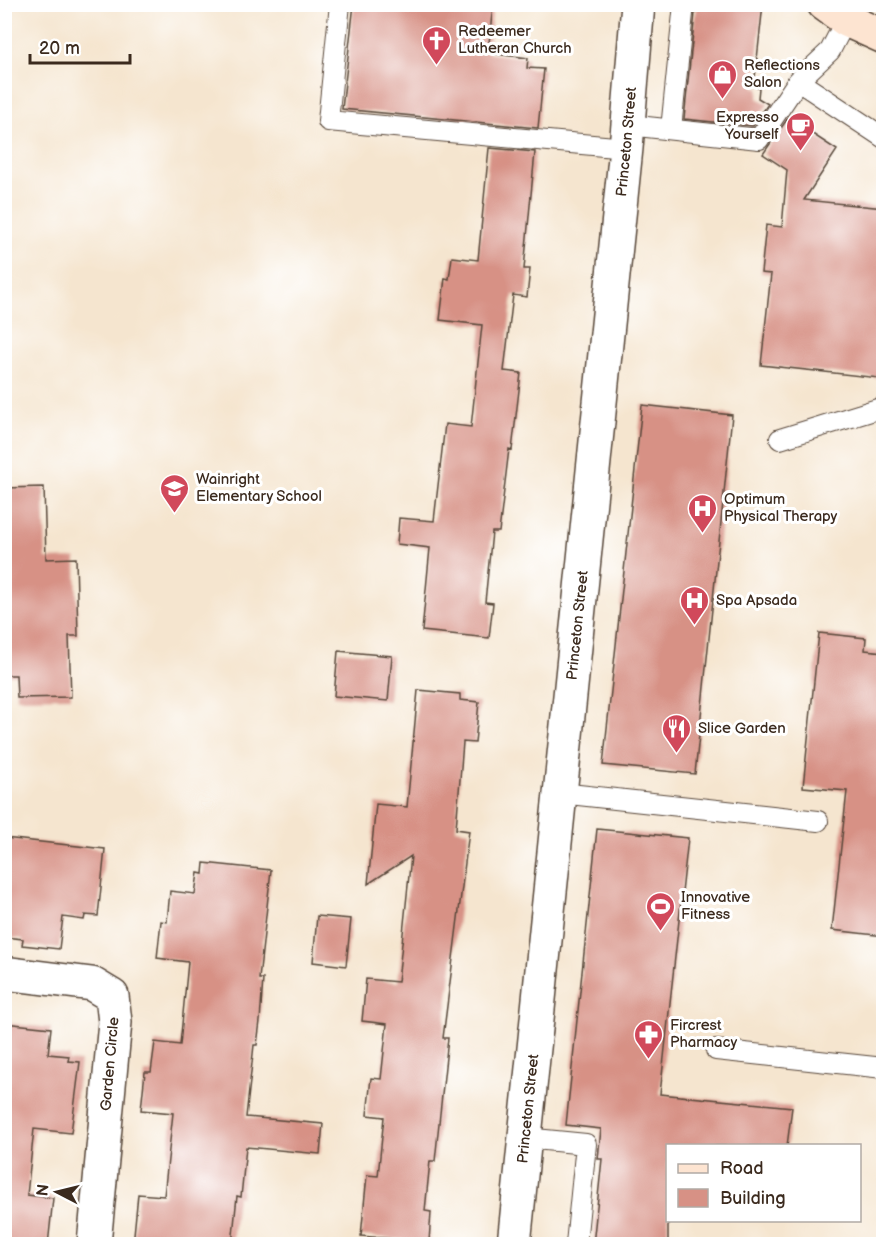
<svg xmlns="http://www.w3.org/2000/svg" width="888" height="1249" font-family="'Balsamiq Sans',sans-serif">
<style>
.building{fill:#d79185}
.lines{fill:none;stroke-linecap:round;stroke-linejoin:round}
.lane-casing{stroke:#574639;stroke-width:22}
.street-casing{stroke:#574639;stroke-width:36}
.secondary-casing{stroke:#574639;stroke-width:36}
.lane{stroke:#fff;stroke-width:20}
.street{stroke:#fff;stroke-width:33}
.secondary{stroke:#fde4d1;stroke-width:33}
.labels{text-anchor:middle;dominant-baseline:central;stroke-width:6;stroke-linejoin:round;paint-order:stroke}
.poi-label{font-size:15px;fill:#3b2a1e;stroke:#fff;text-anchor:start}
.street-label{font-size:15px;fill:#3b2a1e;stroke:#fff}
</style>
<rect width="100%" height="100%" fill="#fff"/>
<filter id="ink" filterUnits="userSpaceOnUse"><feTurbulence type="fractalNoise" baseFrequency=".0167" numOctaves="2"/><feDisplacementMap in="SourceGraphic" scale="12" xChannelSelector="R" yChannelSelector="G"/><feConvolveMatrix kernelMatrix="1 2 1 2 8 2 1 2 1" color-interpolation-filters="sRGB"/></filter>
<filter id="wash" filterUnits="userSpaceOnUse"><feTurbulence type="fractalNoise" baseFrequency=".008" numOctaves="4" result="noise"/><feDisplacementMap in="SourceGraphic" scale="24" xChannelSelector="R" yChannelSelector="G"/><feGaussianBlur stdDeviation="1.35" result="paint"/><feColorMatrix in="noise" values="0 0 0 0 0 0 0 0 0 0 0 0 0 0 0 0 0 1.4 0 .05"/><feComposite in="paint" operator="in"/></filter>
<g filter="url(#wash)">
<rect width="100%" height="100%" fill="#f5e5cf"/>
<g id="blocks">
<path class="building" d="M354,4H493L488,53L528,58L527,68L544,69L538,128L342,109Z
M696,4H763L754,87L759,88L758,98L768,104L753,126L684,119Z
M788,118L837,150L804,200L884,208V334L879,378L761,365L771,274L761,273L766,225L782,227L787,170L763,154Z
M489,148L535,152L524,269H530L527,297L513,295L504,371L521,373L512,450L509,449L499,532H492L485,602L493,603L489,638L422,631L430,548L397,544L399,518L434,521L445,424L471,427L482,325L440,320L445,278L449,279L452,257L478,260Z
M642,405L732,415L695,774L603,765Z
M44,487L46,559L76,558L78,636H69L71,697L17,698L16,675H4V488Z
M819,633L866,638L865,650L884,652V936L832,930L847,791L803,787Z
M338,651L392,656L388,701L334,696Z
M418,690L460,694V700L479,702L475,743L463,742L456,829L469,831L443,1038H448L435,1161H430L425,1211L431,1212L429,1242L361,1236L367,1175L378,1176L384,1117L367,1115L371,1078L381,1079L387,1024L362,1021L366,979L398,982L411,856L368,884L376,804L407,807Z
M597,829L688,838L660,1094L792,1107L787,1146H668V1245H593L602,1159H598L601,1129L566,1125Z
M4,838L105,849L98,916L85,915L84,920L63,917L59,949L22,945L23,939L4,937Z
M204,863L271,870L259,979H263L260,1021L257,1045H254L246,1117L323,1124L320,1154L246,1147L241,1197L237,1196L232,1245H133L138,1194L164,1196L173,1113L141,1110L145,1072H151L155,1042L180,1045L188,962L157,958L161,921L167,922L170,891L195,894L198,873L203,874Z
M317,916L351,919L346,966L313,962Z
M4,1023L51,1028L48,1054L69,1056L68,1061L80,1062L71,1133L34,1129L27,1195L53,1198L48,1245H4Z"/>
</g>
</g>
<g filter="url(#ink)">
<use href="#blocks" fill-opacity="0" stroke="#574639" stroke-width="1.5"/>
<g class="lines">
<defs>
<path id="lane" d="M340,4L328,121L626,148
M846,20L830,51L798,81L884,138
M628,125L759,139L798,81
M671,129L684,4
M780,439L884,407
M560,793L818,821
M716,1050L884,1068
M525,1138L586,1144L576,1244"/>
<g id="street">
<path d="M4,973L92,984L112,996L115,1022L94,1244"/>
<path id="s1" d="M514,1244L626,148L638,4"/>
</g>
<path id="secondary" d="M824,4L846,20L884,37"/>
</defs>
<use href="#lane" class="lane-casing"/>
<use href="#street" class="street-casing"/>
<use href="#secondary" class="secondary-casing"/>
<use href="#lane" class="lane"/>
<use href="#street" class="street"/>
<use href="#secondary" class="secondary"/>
</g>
</g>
<defs>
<symbol id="church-pin" viewBox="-11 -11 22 30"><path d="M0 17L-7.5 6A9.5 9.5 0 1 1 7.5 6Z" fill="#d1495b" stroke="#fff"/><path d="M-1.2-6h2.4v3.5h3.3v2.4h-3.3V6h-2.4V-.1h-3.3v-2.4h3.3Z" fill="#fff"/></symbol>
<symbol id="shop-pin" viewBox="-11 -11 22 30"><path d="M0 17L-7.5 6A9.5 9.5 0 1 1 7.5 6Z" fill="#d1495b" stroke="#fff"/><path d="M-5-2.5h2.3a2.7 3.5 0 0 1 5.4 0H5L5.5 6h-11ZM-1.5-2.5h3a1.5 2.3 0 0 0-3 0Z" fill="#fff"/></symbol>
<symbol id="cafe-pin" viewBox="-11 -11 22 30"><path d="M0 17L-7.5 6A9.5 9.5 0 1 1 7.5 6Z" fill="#d1495b" stroke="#fff"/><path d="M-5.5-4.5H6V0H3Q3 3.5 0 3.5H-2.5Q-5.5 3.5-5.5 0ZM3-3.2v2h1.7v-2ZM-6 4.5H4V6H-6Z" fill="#fff"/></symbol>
<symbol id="school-pin" viewBox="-11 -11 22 30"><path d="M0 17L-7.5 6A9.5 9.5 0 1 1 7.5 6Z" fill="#d1495b" stroke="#fff"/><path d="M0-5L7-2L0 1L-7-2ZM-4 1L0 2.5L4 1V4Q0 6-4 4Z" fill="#fff"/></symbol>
<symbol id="hospital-pin" viewBox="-11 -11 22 30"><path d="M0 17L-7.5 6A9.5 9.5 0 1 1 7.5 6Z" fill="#d1495b" stroke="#fff"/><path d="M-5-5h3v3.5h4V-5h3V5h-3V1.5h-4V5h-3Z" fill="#fff"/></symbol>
<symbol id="restaurant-pin" viewBox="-11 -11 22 30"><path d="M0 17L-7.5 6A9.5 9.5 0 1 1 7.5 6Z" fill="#d1495b" stroke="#fff"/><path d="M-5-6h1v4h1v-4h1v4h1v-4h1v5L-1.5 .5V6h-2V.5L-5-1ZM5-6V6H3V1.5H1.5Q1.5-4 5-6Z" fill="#fff"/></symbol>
<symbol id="stadium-pin" viewBox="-11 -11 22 30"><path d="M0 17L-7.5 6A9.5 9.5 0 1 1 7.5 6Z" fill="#d1495b" stroke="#fff"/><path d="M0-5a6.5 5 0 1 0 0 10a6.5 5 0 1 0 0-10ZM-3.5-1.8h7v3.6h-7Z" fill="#fff"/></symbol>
<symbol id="pharmacy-pin" viewBox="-11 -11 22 30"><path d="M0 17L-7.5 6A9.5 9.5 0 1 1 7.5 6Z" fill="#d1495b" stroke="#fff"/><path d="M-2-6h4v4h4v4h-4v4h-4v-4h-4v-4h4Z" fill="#fff"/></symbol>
</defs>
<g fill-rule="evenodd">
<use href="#church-pin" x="420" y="24" width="33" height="45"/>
<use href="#shop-pin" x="706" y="58" width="33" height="45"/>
<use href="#cafe-pin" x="784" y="110" width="33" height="45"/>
<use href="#school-pin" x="158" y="472" width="33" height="45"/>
<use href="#hospital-pin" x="686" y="492" width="33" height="45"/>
<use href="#hospital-pin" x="678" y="584" width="33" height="45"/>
<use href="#restaurant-pin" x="660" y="712" width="33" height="45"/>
<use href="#stadium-pin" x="644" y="890" width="33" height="45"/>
<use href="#pharmacy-pin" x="632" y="1018" width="33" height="45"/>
</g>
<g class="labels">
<g class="poi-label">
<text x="458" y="31">Redeemer<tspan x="458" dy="17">Lutheran Church</tspan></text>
<text x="744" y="65">Reflections<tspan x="744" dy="17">Salon</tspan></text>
<text x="779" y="117" text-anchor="end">Expresso<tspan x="779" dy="17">Yourself</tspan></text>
<text x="196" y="479">Wainright<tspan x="196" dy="17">Elementary School</tspan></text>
<text x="724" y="499">Optimum<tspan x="724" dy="17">Physical Therapy</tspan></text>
<text x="716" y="600">Spa Apsada</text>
<text x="698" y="728">Slice Garden</text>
<text x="681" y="897">Innovative<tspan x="681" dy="17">Fitness</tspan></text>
<text x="670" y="1025">Fircrest<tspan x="670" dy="17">Pharmacy</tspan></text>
</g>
<g class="street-label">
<text stroke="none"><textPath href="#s1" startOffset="1108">Princeton Street</textPath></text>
<text stroke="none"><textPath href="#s1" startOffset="622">Princeton Street</textPath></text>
<text transform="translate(110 1064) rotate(-85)">Garden Circle</text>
<text stroke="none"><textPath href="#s1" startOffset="136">Princeton Street</textPath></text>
</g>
</g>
<rect width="888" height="1249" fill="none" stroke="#fff" stroke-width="24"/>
<rect x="666" y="1144" width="195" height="78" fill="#ffffff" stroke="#b1aaa5" stroke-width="1.5"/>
<rect x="678" y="1164" width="30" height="9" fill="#fde4d1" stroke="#b1aaa5" stroke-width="1.5"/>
<text x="720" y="1174" font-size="18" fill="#3b2a1e">Road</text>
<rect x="678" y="1189" width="30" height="18" fill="#d79185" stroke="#b1aaa5" stroke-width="1.5"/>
<text x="720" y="1204" font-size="18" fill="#3b2a1e">Building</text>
<g transform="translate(57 1192) rotate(277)" stroke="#ffffff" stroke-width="4.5" paint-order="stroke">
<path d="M0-4.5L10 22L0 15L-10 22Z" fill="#3b2a1e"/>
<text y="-9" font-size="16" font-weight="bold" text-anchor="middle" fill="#3b2a1e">N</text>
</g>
<path d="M30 54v9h100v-9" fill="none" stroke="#3b2a1e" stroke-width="3"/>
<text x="39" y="54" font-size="18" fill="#3b2a1e" stroke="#ffffff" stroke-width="4.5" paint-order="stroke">20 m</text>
</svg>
